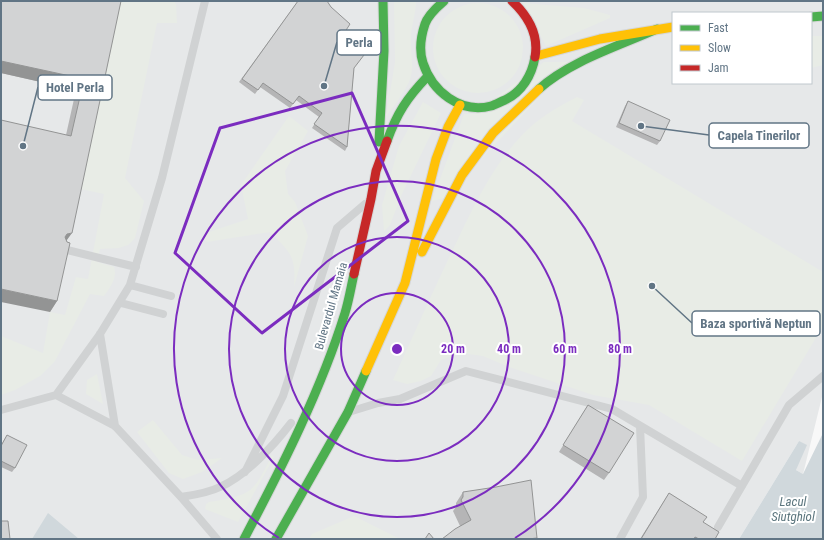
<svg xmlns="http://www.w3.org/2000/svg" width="824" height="540" font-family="'Roboto Condensed',sans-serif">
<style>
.built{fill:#e6e8e9;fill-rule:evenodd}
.green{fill:#e8ece6}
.water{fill:#d0d8dc}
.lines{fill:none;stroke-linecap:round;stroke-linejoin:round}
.fast-casing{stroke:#d5d6d7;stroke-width:11}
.slow-casing{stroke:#d5d6d7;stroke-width:11}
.jam-casing{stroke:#d5d6d7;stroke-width:11}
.lane{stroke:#d0d2d3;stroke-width:8}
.fast{stroke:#4caf50;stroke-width:9}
.slow{stroke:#ffc107;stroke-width:9}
.jam{stroke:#c62828;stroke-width:9}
.wall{fill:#b5b5b6}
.shaded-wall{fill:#939494}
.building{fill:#d2d3d4;stroke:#939494}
.marked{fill:none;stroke:#7b2cbf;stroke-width:3;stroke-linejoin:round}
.ring{fill:none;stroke:#7b2cbf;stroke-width:2}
.labels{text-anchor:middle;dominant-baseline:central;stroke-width:4;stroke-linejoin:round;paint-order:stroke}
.street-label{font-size:12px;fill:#617585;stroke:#fff}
.water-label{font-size:13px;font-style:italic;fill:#5c767e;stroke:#fff}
.centre{fill:#7b2cbf;stroke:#fff;stroke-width:2}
.ring-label{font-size:12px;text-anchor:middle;font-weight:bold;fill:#7b2cbf;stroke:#fff;stroke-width:4;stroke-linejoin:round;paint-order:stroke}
.leader{fill:none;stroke:#617585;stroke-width:1.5}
.callout-dot{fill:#617585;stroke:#fff;stroke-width:1.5}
.callout{fill:#fff;stroke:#617585;stroke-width:1.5}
.callout-label{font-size:13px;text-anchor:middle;font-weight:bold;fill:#617585}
</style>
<rect width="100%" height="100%" fill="#f8f8f8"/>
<path class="built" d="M1,1H823V393L803,474L796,470L799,441L739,539H1ZM673,13H811V83H673Z"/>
<path class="green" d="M103,1H174L176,4L177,23H157L125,178L144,201L135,238L128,245L119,248L100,249L97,262L114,267C118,277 110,288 104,296L90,294L55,361L40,376L15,390L1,395V336L43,353L50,312L65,315L76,277L88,279L104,194L76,188Z
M394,1H416C416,14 411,26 411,38C410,53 415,68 409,82C403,94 394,106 386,117L395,62Z
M433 48a45 45 0 1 1 90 0a45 45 0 1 1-90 0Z
M523,3L584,8L610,15V18L546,46Z
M811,36H823V65L811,68Z
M544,62H573L444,198L432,201L464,114H474Z
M577,97L584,100L572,121L823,272V326L742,461L649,405L593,395L509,367L483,356L461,353L441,360L431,376L421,381L407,384L393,380C415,332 436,284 459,237C476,201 495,163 523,134C540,117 556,108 577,97Z
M423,102L441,113L401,196L390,225L384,231L382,205L399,146Z
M289,116L308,131L285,171L288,194L295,202L308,236L294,287C296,256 291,253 270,232L207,242L203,237L206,233L248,219L241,185Z
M97,374L103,404L86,394L87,380Z
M153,420L182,455L198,460L222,458L202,472L183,479L169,473L137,432Z
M272,455L274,457L238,522L205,509L206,504L209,502C251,495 253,494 272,455Z
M354,516L400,539H309L312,534Z"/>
<path class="water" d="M823,433V539H739L799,441L807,445L796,470L803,474Z
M48,513L79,539H32Z"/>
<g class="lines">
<defs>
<path id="fast" d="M444,1C437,7 428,15 425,24C421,36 419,51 423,63C432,91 460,114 491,106C495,105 500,102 505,100C522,92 532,75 535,57
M811,17L823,16
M539,89C570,61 619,46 657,29
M387,141C397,113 407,98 427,77
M379,142L384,51L383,1
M244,539C282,467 321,390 345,313C349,300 351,287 354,274
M276,539L348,412L366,371"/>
<path id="slow" d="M536,56L600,39L673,27
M422,252L462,175L493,133L539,89
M366,371L405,283L436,159L448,127L460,105"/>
<path id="jam" d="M512,1C528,16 539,35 535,57
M354,274L371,199L376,171L387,141"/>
</defs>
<use href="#fast" class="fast-casing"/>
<use href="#slow" class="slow-casing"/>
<use href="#jam" class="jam-casing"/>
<path class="lane" d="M63,249L136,267
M130,285L171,296
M121,303L163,314
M100,334L115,426
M56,395L115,426L181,497L217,539
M1,410L56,395L100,334L130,285L162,178L205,1
M352,411L378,403L400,399L466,371L612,409L742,486
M245,472L283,396L337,228L365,204
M181,497C194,495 208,493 220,487C246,476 274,445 291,423
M718,527L789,405L823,376
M620,539L643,497L640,426"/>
<use href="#fast" class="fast"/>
<use href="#slow" class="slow"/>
<use href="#jam" class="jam"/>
</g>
<path class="wall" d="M1,1H121L66,241L57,301L50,312L66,135L76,90L1,73Z
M298,1L341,38L354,68L347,147L345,151L312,128L319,117L296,100L290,108L260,87L255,94L239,82Z
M628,101L660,141L657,145L616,127L625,106Z
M588,405L609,473L604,480L559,452Z
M7,435L15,468L12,472L1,467V445Z
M463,492L537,538L460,526L453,511L456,507V503Z
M669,493L703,522L715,539H640Z"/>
<path class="shaded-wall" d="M1,61L84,79L76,90L1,73Z
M72,233L64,244L59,245L67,234Z
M1,289L57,301L50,312L1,302Z"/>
<path class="building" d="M1,1H121L72,233L67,234L65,237L67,242L70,243L57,301L1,289V120L71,136L84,79L1,61Z
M298,1H327L331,7L350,24L341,38L364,55L354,68L347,147L314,124L322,113L299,96L293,104L263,83L258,90L242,79Z
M628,101L670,120L660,141L619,123Z
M588,405L634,433L609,473L563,445Z
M7,435L27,445L15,468L1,461V446Z
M531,480L537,538L528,539H442L455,529L471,520L461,500L463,497V492L496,487Z
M669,493L707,517L703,522L719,532L715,539H699L695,537L694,539H641Z
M1,521H8L10,539H1Z
M429,533L434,539H425Z"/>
<path class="marked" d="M352,93L408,221L262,333L175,253L220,128Z"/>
<g class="ring">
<circle cx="397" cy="349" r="56"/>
<circle cx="397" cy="349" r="112"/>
<circle cx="397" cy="349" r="168"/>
<path d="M279 538A223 223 0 1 1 515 538"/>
</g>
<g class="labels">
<g class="street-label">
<text transform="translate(331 306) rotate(-74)">Bulevardul Mamaia</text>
</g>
<g class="water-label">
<text x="793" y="501">Lacul<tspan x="793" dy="15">Siutghiol</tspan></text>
</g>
</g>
<circle cx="397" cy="349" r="6" class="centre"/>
<g class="ring-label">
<text x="453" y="353">20 m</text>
<text x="509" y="353">40 m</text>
<text x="565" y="353">60 m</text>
<text x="620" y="353">80 m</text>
</g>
<path class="leader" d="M324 86L337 42M23 146L38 87M641 126L709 135M652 286L692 323"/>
<g class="callout-dot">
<circle cx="324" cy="86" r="4"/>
<circle cx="23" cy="146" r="4"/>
<circle cx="641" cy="126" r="4"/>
<circle cx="652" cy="286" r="4"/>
</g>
<g class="callout">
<rect x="337" y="30" width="44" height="25" rx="4"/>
<rect x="38" y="75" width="74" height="25" rx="4"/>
<rect x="709" y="123" width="100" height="25" rx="4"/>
<rect x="692" y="311" width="128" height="25" rx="4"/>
</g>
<g class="callout-label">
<text x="359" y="47">Perla</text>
<text x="75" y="92">Hotel Perla</text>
<text x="759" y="140">Capela Tinerilor</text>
<text x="756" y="328">Baza sportivă Neptun</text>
</g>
<rect width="824" height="540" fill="none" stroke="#617585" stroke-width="4"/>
<rect x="672" y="12" width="140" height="72" fill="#ffffff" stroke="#c0c8ce"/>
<rect x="680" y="25" width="20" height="6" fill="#4caf50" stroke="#c0c8ce"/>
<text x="708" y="32" font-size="12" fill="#617585">Fast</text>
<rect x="680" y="45" width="20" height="6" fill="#ffc107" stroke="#c0c8ce"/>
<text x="708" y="52" font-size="12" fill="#617585">Slow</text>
<rect x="680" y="65" width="20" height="6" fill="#c62828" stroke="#c0c8ce"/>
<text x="708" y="72" font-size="12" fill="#617585">Jam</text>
</svg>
